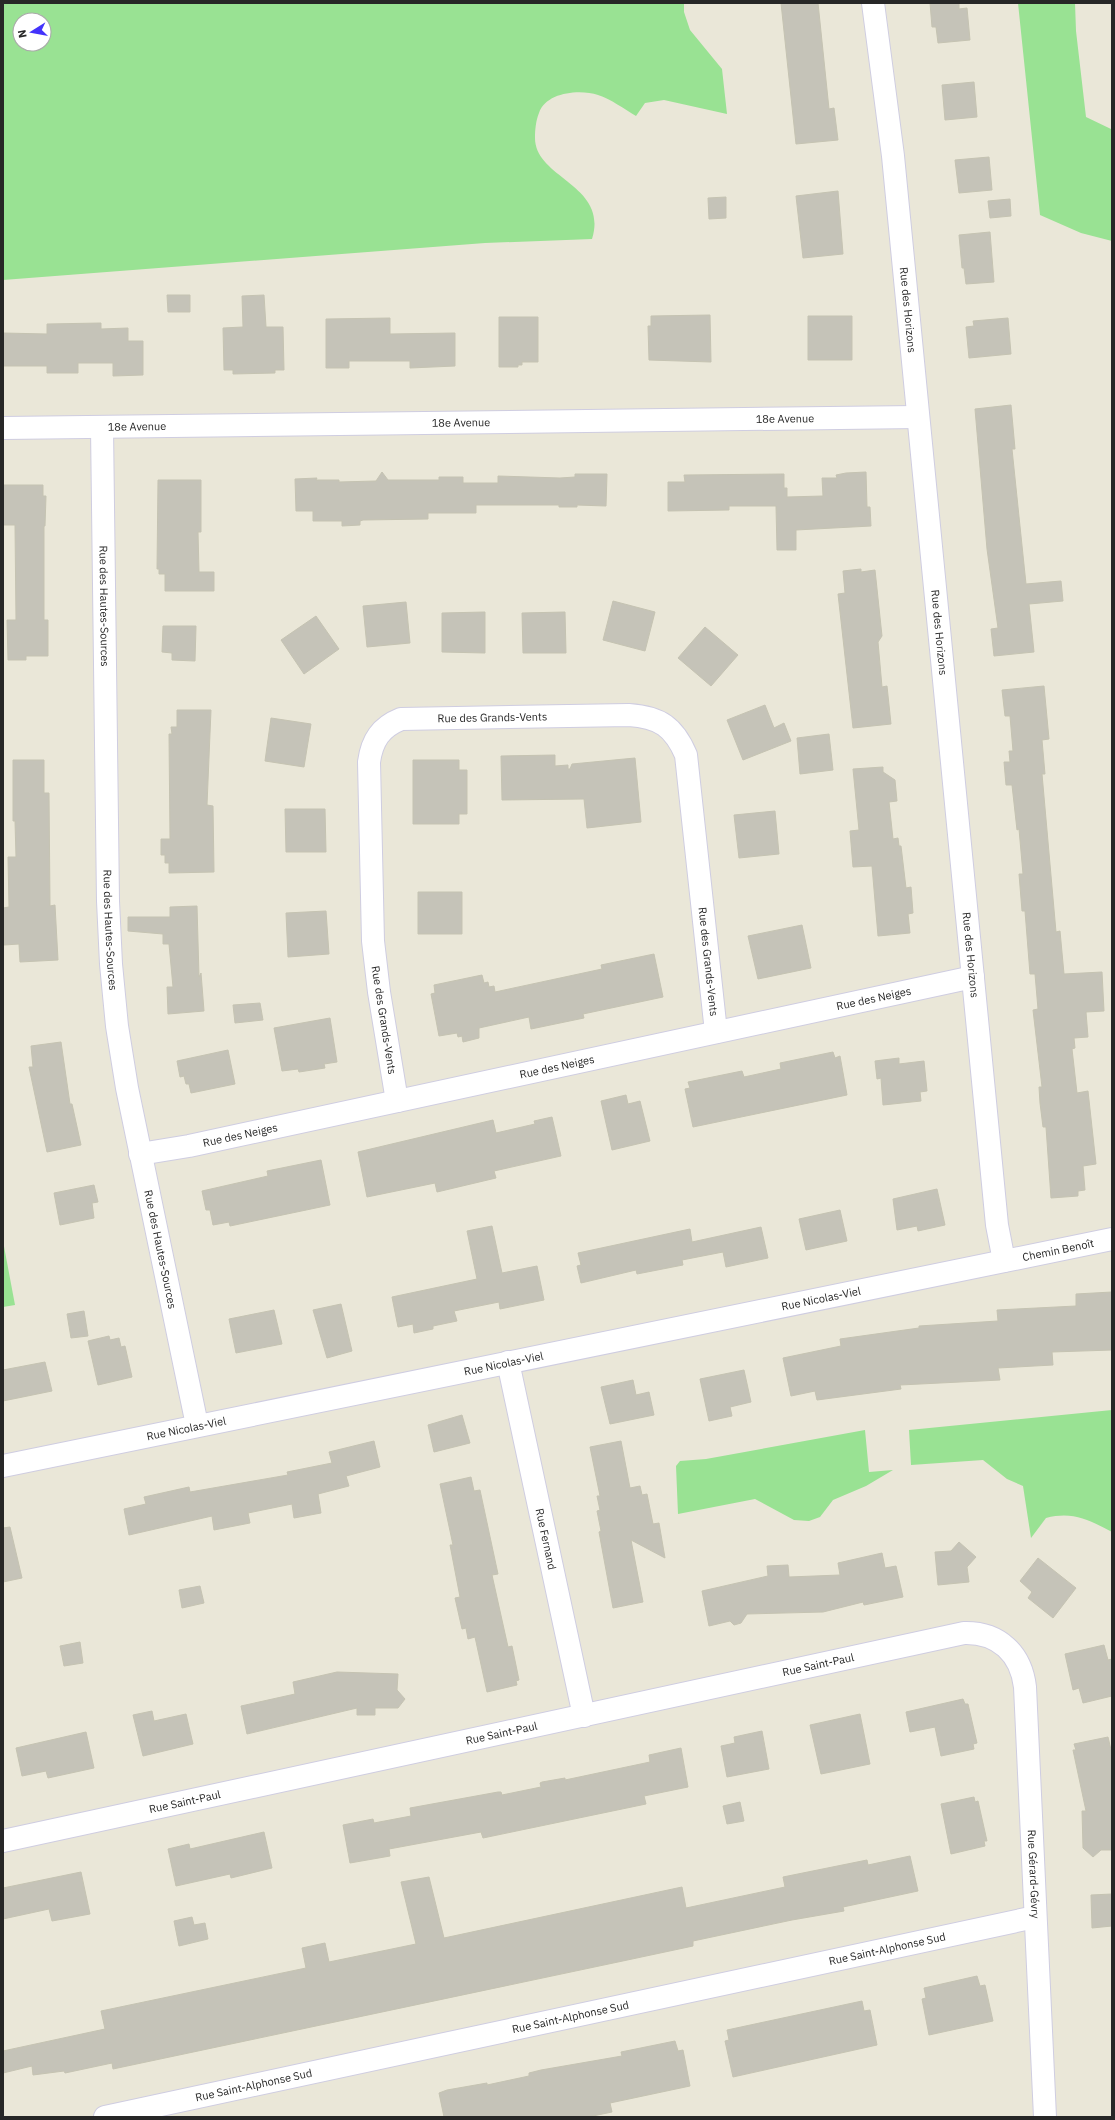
<svg xmlns="http://www.w3.org/2000/svg" width="1115" height="2120" font-family="'IBM Plex Sans',sans-serif">
<style>
.green{fill:#99e293;fill-rule:evenodd}
.building{fill:#c5c3b8;stroke:#c5c3b2}
.lines{fill:none;stroke-linecap:round;stroke-linejoin:round}
.minor-casing{stroke:#cfcde1;stroke-width:24}
.minor{stroke:#fff;stroke-width:22}
.labels{text-anchor:middle;dominant-baseline:central;stroke-width:3;stroke-linejoin:round;paint-order:stroke}
.street-label{font-size:11px;fill:#272727;stroke:#fff}
</style>
<rect width="100%" height="100%" fill="#eae7d8"/>
<path class="green" d="M3,3H684V12L690,30L722,69L727,114L664,100L645,103L636,116C624,109 611,99 598,95C580,89 546,92 539,113C536,120 535,130 535,137C534,179 609,184 592,239L485,243L3,280ZM20,20H44V44H20Z
M1018,3H1075L1076,31L1086,117L1111,129L1112,134V241L1081,233L1040,215Z
M3,1241L15,1305L3,1307Z
M1112,1410V1532C1089,1520 1073,1511 1046,1518L1031,1538L1023,1486L1007,1479L983,1460L911,1465L909,1430Z
M865,1430L869,1472L893,1470L866,1486L833,1500L820,1517L809,1521L794,1520L755,1499L678,1514L676,1466L680,1461L706,1459Z"/>
<path class="building" d="M781,3H818L829,109L834,108L838,140L796,144Z
M930,3H959V9L967,8L970,40L938,43L936,27H932Z
M974,82L977,117L945,120L942,85Z
M989,157L992,190L959,193L955,160Z
M838,191L843,254L803,258L796,196Z
M726,197V218L709,219L708,198Z
M1010,199L1011,216L990,218L988,201Z
M990,232L994,282L966,284L964,268H962L959,235Z
M167,295H190V312H168Z
M264,295L266,327H283L284,370H275V373L233,374V370H224L223,328L243,327L242,296Z
M710,315L711,362L649,360L648,326H651V316Z
M808,316H852V360H808Z
M499,317H538V362H522V365H518V367H499Z
M390,318V334L455,333V366L410,368V361H349V368H326V319Z
M1008,318L1011,354L969,358L966,327L974,326L973,321Z
M101,323V329L128,328V341H143V375L113,376V363H78V373H47V366H3V333L47,334V324Z
M1011,405L1015,449H1012L1026,584L1061,581L1063,601L1029,604L1034,652L994,656L991,629L998,628L987,549L975,409Z
M382,472L388,480H439V477H463V483H498V476L560,478L575,477V474H607L606,506L577,505V507H559V505H476V513H428V519L363,520L360,521V525L342,526V521H313V511H296L295,479L317,478L316,480H339V482L376,481Z
M866,472L867,507H870L871,526L796,530V550H777L776,506H729V510L668,511V482H685L684,475L784,474V488H787V497L823,496L822,478H837L836,475L846,473Z
M158,480H201V532H198L199,572H214V591H165V574H159V569H157Z
M3,485H43V496H46L45,526H44V620H48V656H26V660H8L7,620H16L15,525H3Z
M861,569V572L875,570L882,636L878,642L882,687L887,686L891,724L853,728L838,594L845,593L843,571Z
M613,601L655,612L645,651L603,640Z
M406,602L410,643L367,647L363,606Z
M485,612V653L442,652V613Z
M565,612L566,653H523L522,613Z
M316,616L339,649L304,674L281,640Z
M163,626H196L195,661L172,660V653L162,652Z
M705,627L738,655L711,686L678,658Z
M1044,686L1049,739L1042,740L1045,774H1042L1056,932L1060,931L1064,974L1102,972L1104,1011L1086,1012L1088,1037L1074,1038L1075,1048L1072,1049L1077,1093L1088,1091L1096,1164L1083,1166L1085,1190L1078,1191V1196L1051,1198L1046,1127H1043L1040,1103L1039,1087H1042L1033,1010L1038,1009L1035,974H1030L1025,911H1022L1019,874H1023L1019,829L1017,830L1012,785H1006L1004,762H1010L1009,751H1013L1010,716H1005L1002,690Z
M765,705L774,728L784,723L791,741L743,760L727,720Z
M177,710H211L207,805L213,806L214,872L169,873V863H165V855H161V839H170L169,734H172L171,727H177Z
M271,718L311,724L304,767L265,761Z
M829,734L833,770L800,774L797,738Z
M555,755V766L568,765V769H570L572,764L635,758L641,822L587,828L584,799L502,800L501,756Z
M13,760H44V793H49L50,906L55,905L58,960L20,962L19,944L4,945L3,908L9,907L8,857H16L15,821H13Z
M413,760H459V770H467V814H459V824H413Z
M883,767V772L895,780L897,801L889,802L893,839L898,838L899,846H901L906,888L911,887L913,913L908,914L910,933L878,936L872,866L853,867L850,831L859,830L853,769Z
M285,809H325L326,852H286Z
M775,811L779,854L739,858L734,815Z
M418,892H462V934H418Z
M197,906L199,977L201,973L204,1011L168,1014L167,987H173L169,944H163V934L128,931V917H170V907Z
M326,911L329,954L288,957L286,913Z
M802,925L811,968L758,979L748,936Z
M654,954L663,997L583,1014L584,1018L531,1029L529,1017L479,1028V1038L463,1042L462,1036L458,1037L457,1033L439,1036L431,994L435,993L434,985L482,975L484,983L488,982L489,987L494,986L495,992L602,969L601,965Z
M260,1003L263,1020L235,1023L233,1005Z
M330,1018L337,1062L324,1064L325,1068L299,1072L298,1069L282,1071L274,1028Z
M61,1042L70,1104H72L81,1145L47,1152L29,1067H33L31,1046Z
M228,1050L235,1084L191,1093L189,1084H186L184,1076L180,1077L177,1061Z
M833,1052L835,1058L840,1056L847,1095L693,1127L685,1089L690,1088L688,1082L742,1071L744,1077L781,1069L780,1063Z
M899,1058V1064L924,1061L927,1091L920,1092L921,1101L883,1105L881,1078L877,1079L875,1061Z
M626,1095L628,1104L640,1101L650,1141L612,1150L601,1101Z
M552,1117L561,1156L494,1171L496,1178L437,1192L435,1183L367,1197L358,1152L493,1120L496,1133L535,1124L534,1121Z
M321,1160L330,1205L230,1226L229,1222L213,1225L210,1210H206L202,1191L268,1176L267,1171Z
M94,1185L98,1202L92,1203L94,1218L60,1225L54,1193Z
M937,1189L945,1225L918,1231L917,1226L897,1230L893,1199Z
M840,1210L847,1241L806,1250L799,1219Z
M492,1226L502,1273L537,1266L544,1300L500,1309L499,1302L454,1311L457,1321L433,1326V1329L414,1333L413,1324L398,1327L392,1297L477,1279L467,1231Z
M761,1227L768,1258L726,1267L723,1252L682,1260L683,1265L637,1274L636,1270L581,1283L577,1266L581,1265L578,1253L690,1229L692,1242Z
M1112,1292V1350L1052,1352L1053,1365L998,1368L1000,1380L900,1385L901,1389L817,1400L815,1391L791,1396L783,1358L841,1346L840,1339L919,1328V1326L998,1321L997,1310L1076,1306V1294Z
M341,1304L352,1351L327,1358L313,1310Z
M274,1310L282,1344L236,1353L229,1319Z
M84,1311L88,1336L71,1338L67,1314Z
M109,1336L110,1340L119,1338L121,1347L125,1346L132,1377L98,1385L88,1341Z
M45,1362L52,1391L3,1401V1370Z
M744,1370L751,1402L730,1407L732,1416L709,1421L700,1379Z
M633,1380L636,1395L649,1392L654,1415L610,1424L601,1387Z
M462,1415L470,1443L434,1452L428,1425Z
M374,1441L380,1467L346,1476L349,1486L318,1494L321,1513L294,1518L292,1504L248,1513L250,1523L214,1530L212,1516L129,1535L124,1509L146,1504L144,1497L189,1487L190,1492L288,1475L287,1472L332,1463L329,1452Z
M621,1441L630,1488L640,1486L642,1495L647,1494L653,1524L659,1523L665,1558L631,1540L643,1602L613,1608L599,1532L601,1531L597,1511L600,1510L597,1496H600L590,1447Z
M471,1477L474,1491L480,1490L498,1574L492,1575L508,1647L512,1646L519,1680L516,1681L517,1685L487,1692L475,1637L468,1639L466,1628L462,1629L455,1598L460,1597L450,1545H453L440,1484Z
M10,1527L22,1578L3,1582V1528Z
M959,1542L976,1557L967,1567L969,1582L938,1585L935,1552L951,1551Z
M882,1553L885,1568L896,1566L903,1597L864,1605L863,1602L823,1612L747,1614L741,1623L734,1625L730,1621L709,1626L702,1591L768,1576L767,1566L788,1565L789,1577L840,1575L838,1563Z
M1038,1558L1076,1588L1053,1618L1028,1598L1032,1592L1020,1581Z
M200,1586L204,1603L182,1608L179,1590Z
M80,1642L83,1663L64,1666L60,1646Z
M1104,1645L1108,1660L1112,1659V1696L1083,1703L1079,1688L1073,1690L1065,1654Z
M337,1672L398,1674L397,1690L405,1699L398,1708H375V1715H357V1708L247,1734L241,1706L295,1694L293,1682Z
M963,1699L965,1704H968L977,1743L973,1744L974,1749L941,1756L935,1727L910,1732L906,1712Z
M152,1711L154,1721L186,1714L193,1744L143,1756L133,1715Z
M860,1714L870,1764L821,1774L810,1725Z
M762,1731L769,1769L727,1777L721,1746L735,1743L734,1737Z
M86,1732L94,1768L48,1778L46,1771L22,1776L16,1748Z
M1108,1737L1112,1754V1850H1101L1093,1857L1083,1848L1082,1811H1086L1073,1750H1076L1074,1744Z
M681,1748L688,1787L644,1796L646,1804L483,1838L481,1832L389,1849L390,1856L350,1863L343,1825L373,1819L374,1823L411,1816L410,1808L498,1792H501L502,1795L541,1787L540,1783L542,1782L565,1778V1780L650,1762L649,1755Z
M974,1797L975,1802L978,1801L987,1841H984L985,1846L951,1854L941,1804Z
M740,1802L744,1821L727,1824L723,1806Z
M264,1832L272,1868L231,1878L230,1874L176,1886L168,1849L189,1844L190,1849Z
M910,1856L918,1891L843,1907L844,1911L792,1920L693,1941V1946L618,1962L113,2069L112,2063L65,2073L64,2071L33,2075L32,2066L3,2073V2051L105,2029L101,2011L306,1968L302,1948L325,1943L329,1962L416,1944L401,1882L429,1877L444,1938L682,1887L686,1908L785,1887L783,1877L867,1860L868,1865Z
M81,1872L90,1914L52,1921L49,1909L3,1919V1888Z
M1112,1894V1926L1092,1928L1091,1895Z
M192,1917L194,1925L205,1923L208,1939L179,1946L174,1921Z
M977,1976L980,1986L985,1985L993,2021L929,2035L922,1999L926,1998L924,1988Z
M862,2001L864,2011L870,2010L877,2045L733,2077L725,2041L729,2040L727,2030Z
M675,2041L678,2051L683,2050L690,2086L610,2103L612,2112L588,2117H444L439,2093L447,2090L487,2083V2085L529,2076V2073L541,2070L622,2056L621,2052Z"/>
<g class="lines">
<defs>
<g id="minor">
<path id="s1" d="M873,3L893,156L997,1225L1004,1261"/>
<path id="s2" d="M102,427L108,901L111,964L117,1026L127,1088L197,1425"/>
<path id="s3" d="M3,428L918,417"/>
<path id="s4" d="M397,1101L379,992L373,941L369,762C372,740 381,727 401,719L629,715C660,717 674,727 686,755L716,1032"/>
<path id="s5" d="M140,1154L189,1146L973,977"/>
<path id="s6" d="M508,1362L584,1716"/>
<path id="s7" d="M3,1466L1112,1239"/>
<path id="s8" d="M3,1841L964,1633C999,1632 1021,1654 1025,1687L1045,2117"/>
<path id="s9" d="M105,2117L1035,1917"/>
</g>
</defs>
<use href="#minor" class="minor-casing"/>
<use href="#minor" class="minor"/>
</g>
<g class="labels">
<g class="street-label">
<text stroke="none"><textPath href="#s1" startOffset="309">Rue des Horizons</textPath></text>
<text stroke="none"><textPath href="#s3" startOffset="782">18e Avenue</textPath></text>
<text stroke="none"><textPath href="#s3" startOffset="458">18e Avenue</textPath></text>
<text stroke="none"><textPath href="#s3" startOffset="134">18e Avenue</textPath></text>
<text stroke="none"><textPath href="#s2" startOffset="179">Rue des Hautes-Sources</textPath></text>
<text stroke="none"><textPath href="#s1" startOffset="633">Rue des Horizons</textPath></text>
<text stroke="none"><textPath href="#s4" startOffset="489">Rue des Grands-Vents</textPath></text>
<text stroke="none"><textPath href="#s2" startOffset="503">Rue des Hautes-Sources</textPath></text>
<text stroke="none"><textPath href="#s1" startOffset="957">Rue des Horizons</textPath></text>
<text stroke="none"><textPath href="#s4" startOffset="908">Rue des Grands-Vents</textPath></text>
<text stroke="none"><textPath href="#s5" startOffset="750">Rue des Neiges</textPath></text>
<text transform="translate(384 1020) rotate(81)">Rue des Grands-Vents</text>
<text stroke="none"><textPath href="#s5" startOffset="426">Rue des Neiges</textPath></text>
<text stroke="none"><textPath href="#s5" startOffset="102">Rue des Neiges</textPath></text>
<text stroke="none"><textPath href="#s2" startOffset="827">Rue des Hautes-Sources</textPath></text>
<text stroke="none"><textPath href="#s7" startOffset="1077">Chemin Benoît</textPath></text>
<text stroke="none"><textPath href="#s7" startOffset="835">Rue Nicolas-Viel</textPath></text>
<text stroke="none"><textPath href="#s7" startOffset="511">Rue Nicolas-Viel</textPath></text>
<text stroke="none"><textPath href="#s7" startOffset="187">Rue Nicolas-Viel</textPath></text>
<text stroke="none"><textPath href="#s6" startOffset="181">Rue Fernand</textPath></text>
<text stroke="none"><textPath href="#s8" startOffset="834">Rue Saint-Paul</textPath></text>
<text stroke="none"><textPath href="#s8" startOffset="510">Rue Saint-Paul</textPath></text>
<text stroke="none"><textPath href="#s8" startOffset="186">Rue Saint-Paul</textPath></text>
<text stroke="none"><textPath href="#s8" startOffset="1261">Rue Gérard-Gévry</textPath></text>
<text stroke="none"><textPath href="#s9" startOffset="800">Rue Saint-Alphonse Sud</textPath></text>
<text stroke="none"><textPath href="#s9" startOffset="476">Rue Saint-Alphonse Sud</textPath></text>
<text stroke="none"><textPath href="#s9" startOffset="152">Rue Saint-Alphonse Sud</textPath></text>
</g>
</g>
<rect width="1115" height="2120" fill="none" stroke="#272727" stroke-width="8"/>
<g transform="translate(32 32) rotate(259)"><circle r="19" fill="#ffffff" stroke="#a9a9a9"/>
<path d="M0-3L7 15L0 10L-7 15Z" fill="#4333fb"/>
<text y="-6" font-size="11" font-weight="bold" text-anchor="middle" fill="#272727">N</text>
</g>
</svg>
